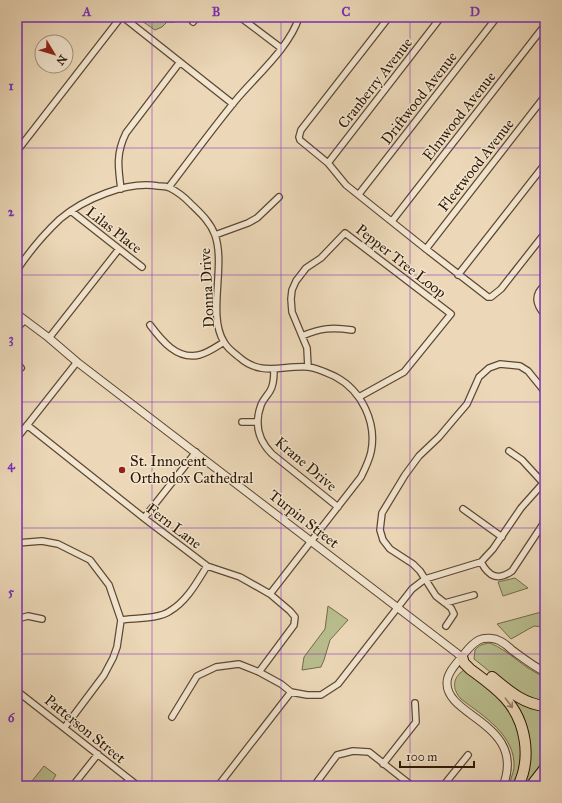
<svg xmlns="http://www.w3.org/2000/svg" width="562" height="803" font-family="'IM FELL Great Primer',serif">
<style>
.green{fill:#b9be8e;stroke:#726b49}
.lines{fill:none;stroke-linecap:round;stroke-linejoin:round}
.minor-casing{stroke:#5c4831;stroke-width:8}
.tertiary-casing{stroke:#5c4831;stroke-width:9}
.motorway-casing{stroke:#2c1804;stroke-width:12}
.minor{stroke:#f3e6d1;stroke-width:5.5}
.tertiary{stroke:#f3e6d1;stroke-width:7}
.motorway{stroke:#ecd8b8;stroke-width:10}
.oneway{stroke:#968267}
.grid{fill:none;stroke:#7b2cbf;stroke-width:1;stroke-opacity:0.55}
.poi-dot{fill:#8f2418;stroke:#f3e6d1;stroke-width:1.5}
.labels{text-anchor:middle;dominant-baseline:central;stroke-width:3;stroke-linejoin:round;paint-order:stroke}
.street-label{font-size:15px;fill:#2c1804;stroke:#f3e6d1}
.poi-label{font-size:15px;fill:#2c1804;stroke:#f3e6d1;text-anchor:start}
.neatline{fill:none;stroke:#7b2cbf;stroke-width:1.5}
.grid-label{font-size:13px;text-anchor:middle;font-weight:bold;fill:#7b2cbf}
</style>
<rect width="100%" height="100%" fill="#ecd8b8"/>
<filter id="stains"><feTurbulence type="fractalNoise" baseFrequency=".005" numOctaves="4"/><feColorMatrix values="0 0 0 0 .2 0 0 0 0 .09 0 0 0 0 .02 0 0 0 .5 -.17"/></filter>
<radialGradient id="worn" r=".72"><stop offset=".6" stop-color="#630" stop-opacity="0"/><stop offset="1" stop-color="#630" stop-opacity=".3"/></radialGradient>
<path class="green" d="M136,17H176L174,22H167L162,27L155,30Z
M515,578L528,588L503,596L498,582Z
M328,606L348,620L330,640L324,660L321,667L302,670L304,657L325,629Z
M545,611V627L534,626L511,639L497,624Z
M490,643C510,651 524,669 545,677V702C518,699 495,675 474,659L475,650C479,645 483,644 490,643Z
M464,670C475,679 488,687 498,697C524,721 525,755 514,786H509C510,780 513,774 514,768C516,735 483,716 461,699C452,689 452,678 464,670Z
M501,689L545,710V760L525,786H522L530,756Z
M44,766L56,775L49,786H28Z"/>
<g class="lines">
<defs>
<path id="minor" d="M123,17L233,104
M240,17L281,48
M389,17L301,130L299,137L300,140L328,163L346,185L426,249L488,297H491L501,289L545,233
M193,22L197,17
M17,151L121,17
M328,163L441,17
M169,187C191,158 213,128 236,100C256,76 290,47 299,17
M121,189C118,167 116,153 126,133L180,62
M359,194L497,17
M71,211L142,267
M392,221L545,25
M215,235L248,223L257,218L279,197
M426,249L545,96
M17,270C29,252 44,234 60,219C84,199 126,181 158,186C161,186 166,186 170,188C176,191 184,197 189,202C199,212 210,221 215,235C226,266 207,315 224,342C227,348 234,353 239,357C261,377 283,365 308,367C318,368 327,373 336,377C362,391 377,423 371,452C369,461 365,469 361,477L270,594
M458,275L545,164
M545,285C533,295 536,305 545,315
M150,325C162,341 177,360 199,355C208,353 216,347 224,342
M17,328L25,320
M302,336C321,328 332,327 352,330
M49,338L119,249
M17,363L21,368
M308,367L307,348L292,312L291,299L292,290L296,281L306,268L321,258L345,233L451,314L404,372L359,397
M274,370C274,377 274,385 270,391C267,396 263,400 261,405C254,424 258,440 272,454L338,507
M242,422H258
M27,425L144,518L207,566L240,577L270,594L290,611L295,617L294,625L259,672
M17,438L77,362
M509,451L522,460L545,485
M463,509L502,537
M144,518L196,452
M17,543L42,541L58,544L90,560L109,585L121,620L117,647L113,658L104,675L65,727
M481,562C489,577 498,581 512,571L543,524L545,513
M474,595L445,603L436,596L420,571L413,564L390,549L383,540L380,530L382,513L405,475L419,456L439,437L455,418L467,404L479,377L489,368L500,364L520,366L528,371L545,392
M445,603L451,608L454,614L446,626
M17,619L28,616L42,619
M121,620C135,618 159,619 170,611C187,601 197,582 207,566
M17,691L138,786
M172,717L197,676L216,667L239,664L259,672L281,684L291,692L307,695H321L338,684L412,589L425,579L481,562L493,549L521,508L545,481
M383,764L416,722L415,703
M75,783L98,754
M124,786L129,779
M218,786L291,692
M314,786L337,755L353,751L369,752L412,786
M443,786L468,755"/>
<path id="tertiary" d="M17,314L49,338L77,362L462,657
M503,786C527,724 446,717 447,683C447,672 458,662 464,654C468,649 473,643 479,640C485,637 495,638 500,641C504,643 509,647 512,650C523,658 533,666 545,672"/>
<path id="motorway" d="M462,657L464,663L470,669C482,678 495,687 505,698C526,721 532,758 518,786
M492,677C508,690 523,704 545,706
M531,786L545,768"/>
</defs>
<use href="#minor" class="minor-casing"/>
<use href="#tertiary" class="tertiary-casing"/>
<use href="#motorway" class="motorway-casing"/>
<use href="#minor" class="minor"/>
<use href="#tertiary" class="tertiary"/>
<use href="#motorway" class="motorway"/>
</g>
<defs><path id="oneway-shaft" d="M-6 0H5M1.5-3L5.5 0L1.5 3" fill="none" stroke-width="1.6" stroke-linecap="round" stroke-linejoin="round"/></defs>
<use class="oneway" href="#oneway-shaft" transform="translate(509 703) rotate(53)"/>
<path class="grid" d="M152,17V786M281,17V786M410,17V786M17,148H545M17,275H545M17,402H545M17,528H545M17,654H545"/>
<circle class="poi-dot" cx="122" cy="470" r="4"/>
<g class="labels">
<g class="street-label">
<text transform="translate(375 83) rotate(-52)">Cranberry Avenue</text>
<text transform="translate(419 98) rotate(-52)">Driftwood Avenue</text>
<text transform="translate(459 116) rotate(-52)">Elmwood Avenue</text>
<text transform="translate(476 165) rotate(-52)">Fleetwood Avenue</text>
<text transform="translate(114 230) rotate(38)">Lilas Place</text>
<text transform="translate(401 261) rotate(38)">Pepper Tree Loop</text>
<text transform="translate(207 288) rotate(-93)">Donna Drive</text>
<text transform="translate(306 464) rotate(40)">Krane Drive</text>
<text transform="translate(304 519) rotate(38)">Turpin Street</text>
<text transform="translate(174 526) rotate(37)">Fern Lane</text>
<text transform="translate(85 729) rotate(39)">Patterson Street</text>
</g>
<g class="poi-label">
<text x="130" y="461">St. Innocent<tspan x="130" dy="17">Orthodox Cathedral</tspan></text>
</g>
</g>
<rect width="562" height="803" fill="none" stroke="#ecd8b8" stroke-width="44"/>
<g transform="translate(54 54) rotate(128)"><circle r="19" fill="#f3e6d1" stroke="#a3947f"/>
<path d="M0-3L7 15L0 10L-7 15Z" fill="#8f2418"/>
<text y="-6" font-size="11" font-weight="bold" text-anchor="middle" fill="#2c1804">N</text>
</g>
<path d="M400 761v6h74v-6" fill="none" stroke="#2c1804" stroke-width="2"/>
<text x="406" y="761" font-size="12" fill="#2c1804" stroke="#f3e6d1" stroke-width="3" paint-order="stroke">100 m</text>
<rect x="22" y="22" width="518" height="759" class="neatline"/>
<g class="grid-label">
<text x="87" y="16">A</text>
<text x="216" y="16">B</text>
<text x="346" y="16">C</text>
<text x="475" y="16">D</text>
<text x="11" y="90">1</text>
<text x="11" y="216">2</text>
<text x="11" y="343">3</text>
<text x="11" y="469">4</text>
<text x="11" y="596">5</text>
<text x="11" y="722">6</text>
</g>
<rect width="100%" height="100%" filter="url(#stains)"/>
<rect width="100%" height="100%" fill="url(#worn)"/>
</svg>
